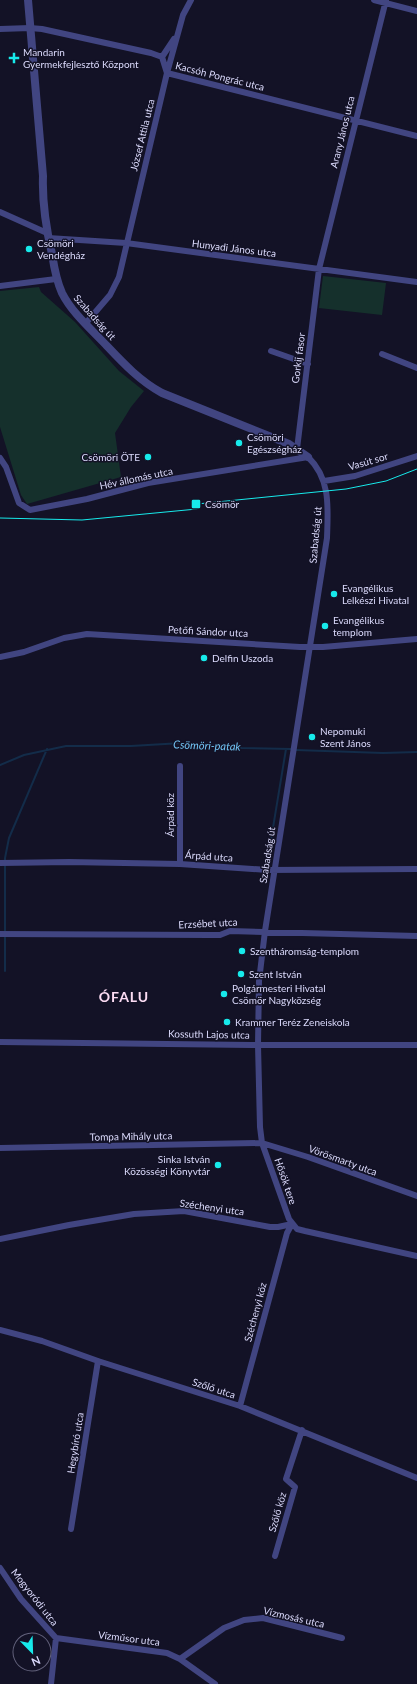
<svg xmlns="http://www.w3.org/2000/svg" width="417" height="1684" font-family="Lato,sans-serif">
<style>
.green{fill:#15302c}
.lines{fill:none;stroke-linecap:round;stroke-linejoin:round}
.stream{stroke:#132c49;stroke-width:2}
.minor{stroke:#414581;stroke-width:6}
.tertiary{stroke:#414581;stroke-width:8}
.tram{stroke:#17eaeb;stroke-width:1}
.poi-dot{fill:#17eaeb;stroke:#131226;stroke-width:1.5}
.labels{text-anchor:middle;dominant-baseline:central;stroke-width:3;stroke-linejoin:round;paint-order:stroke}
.poi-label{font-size:10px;fill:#dbdafc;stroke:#131226;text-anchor:start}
.street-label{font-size:10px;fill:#dbdafc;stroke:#131226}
.water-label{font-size:11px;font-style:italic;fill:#71c3f3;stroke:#131226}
.district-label{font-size:14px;font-weight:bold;letter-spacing:1px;fill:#fcdcf3;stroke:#131226}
</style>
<rect width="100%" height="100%" fill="#131226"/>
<path class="green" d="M323,276L386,283L382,315L319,308Z
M39,287L41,292L75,322L119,371L144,391L131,407L115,433L121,477L27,504L21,495L0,427V291Z"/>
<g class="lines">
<path class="stream" d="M296,750L383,753L417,752
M0,765L24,755L66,746H131L182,743L242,748L291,749
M268,858L286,749
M5,971V858L9,838L47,749"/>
<path class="minor" d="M374,0L417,11
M0,29L30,28L42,29L151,53L162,57
M162,57L167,73L417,136
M162,57L174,39
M0,212L47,233
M48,238L126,243L417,282
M0,286L56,279
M86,323L110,295L119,277L167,73L183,15L191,0
M271,351L308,364
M382,354L417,368
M297,449L319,269L386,0
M0,458L6,467L19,503L30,510L87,499L148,483L302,458L308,457C331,479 328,508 327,538L265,931L259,981L258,1045L260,1127L262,1143L289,1219L297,1229L305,1231L417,1256
M324,481L355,476L417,456
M0,657L24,652L64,638L87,634L300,647H323L417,639
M0,863L69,862L180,864L268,870L417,869
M180,864V766
M0,934L209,935H220L230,931L417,936
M0,1042L251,1045H417
M0,1148L262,1143L308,1157L417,1196
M0,1239L69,1225L134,1214L184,1211L270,1227H278L292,1224
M0,1330L42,1341L98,1361L240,1406L417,1478
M240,1406L287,1233L292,1224
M71,1529L98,1361
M275,1556L295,1487L286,1479L302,1430
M0,1568L21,1599L56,1638
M56,1638L167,1653L180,1659L215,1684
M180,1659L224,1628L244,1620L263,1618L342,1638
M51,1684L56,1638"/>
<path class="tertiary" d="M28,0L43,176C42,203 46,228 52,254C54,267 56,280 62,293C72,313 92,330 107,346C124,364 140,381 162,393L289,444L308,457"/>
<path class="tram" d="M197,504L346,489L386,481L417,469
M0,518L82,520L197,509"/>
</g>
<g class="poi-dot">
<path d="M12 52h4v4h4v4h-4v4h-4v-4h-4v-4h4z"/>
<circle cx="29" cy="249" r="4"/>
<circle cx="239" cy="443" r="4"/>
<circle cx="148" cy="457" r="4"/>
<rect x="191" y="499" width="10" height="10" rx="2"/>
<circle cx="334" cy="594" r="4"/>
<circle cx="325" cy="626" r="4"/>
<circle cx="204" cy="658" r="4"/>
<circle cx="312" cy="737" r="4"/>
<circle cx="242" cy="951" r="4"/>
<circle cx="241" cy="974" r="4"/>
<circle cx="224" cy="994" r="4"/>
<circle cx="227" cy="1022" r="4"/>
<circle cx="218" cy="1165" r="4"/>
</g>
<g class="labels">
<g class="poi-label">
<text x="23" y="52">Mandarin<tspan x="23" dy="12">Gyermekfejlesztő Központ</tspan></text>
<text x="37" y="243">Csömöri<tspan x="37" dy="12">Vendégház</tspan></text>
<text x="247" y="437">Csömöri<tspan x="247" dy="12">Egészségház</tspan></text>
<text x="140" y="457" text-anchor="end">Csömöri ÖTE</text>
<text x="205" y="504">Csömör</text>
<text x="342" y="588">Evangélikus<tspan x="342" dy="12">Lelkészi Hivatal</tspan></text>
<text x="333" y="620">Evangélikus<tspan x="333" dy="12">templom</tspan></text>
<text x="212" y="658">Delfin Uszoda</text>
<text x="320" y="731">Nepomuki<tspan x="320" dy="12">Szent János</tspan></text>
<text x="250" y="951">Szentháromság-templom</text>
<text x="249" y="974">Szent István</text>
<text x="232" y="988">Polgármesteri Hivatal<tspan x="232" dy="12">Csömör Nagyközség</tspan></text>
<text x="235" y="1022">Krammer Teréz Zeneiskola</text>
<text x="210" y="1159" text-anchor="end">Sinka István<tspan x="210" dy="12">Közösségi Könyvtár</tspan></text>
</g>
<g class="street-label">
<text transform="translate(220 76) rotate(14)">Kacsóh Pongrác utca</text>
<text transform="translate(342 132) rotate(-76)">Arany János utca</text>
<text transform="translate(142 135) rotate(-76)">József Attila utca</text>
<text transform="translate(234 248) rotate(7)">Hunyadi János utca</text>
<text transform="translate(95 317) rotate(48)">Szabadság út</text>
<text transform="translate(298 358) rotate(-83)">Gorkij fasor</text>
<text transform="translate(368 461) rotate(-16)">Vasút sor</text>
<text transform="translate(136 478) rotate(-12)">Hév állomás utca</text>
<text transform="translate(315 535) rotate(-85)">Szabadság út</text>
<text transform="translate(208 631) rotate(3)">Petőfi Sándor utca</text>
<text transform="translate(170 815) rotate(-90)">Árpád köz</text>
<text transform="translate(267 855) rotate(-81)">Szabadság út</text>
<text transform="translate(209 856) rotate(4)">Árpád utca</text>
<text transform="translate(208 923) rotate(-3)">Erzsébet utca</text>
<text transform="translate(209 1034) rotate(1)">Kossuth Lajos utca</text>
<text transform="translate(131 1136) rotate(-1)">Tompa Mihály utca</text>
<text transform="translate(343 1160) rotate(20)">Vörösmarty utca</text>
<text transform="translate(286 1181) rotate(71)">Hősök tere</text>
<text transform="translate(212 1207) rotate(8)">Széchenyi utca</text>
<text transform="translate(255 1312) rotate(-75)">Széchenyi köz</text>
<text transform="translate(214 1388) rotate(18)">Szőlő utca</text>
<text transform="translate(75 1443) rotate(-81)">Hegybíró utca</text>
<text transform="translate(277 1512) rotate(-74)">Szőlő köz</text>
<text transform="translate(35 1597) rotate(52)">Mogyoródi utca</text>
<text transform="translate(294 1617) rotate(13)">Vízmosás utca</text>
<text transform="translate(129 1638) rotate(7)">Vízműsor utca</text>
</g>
<g class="water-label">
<text transform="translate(207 745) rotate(2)">Csömöri-patak</text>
</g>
<g class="district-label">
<text x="124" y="996">ÓFALU</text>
</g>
</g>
<g transform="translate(32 1652) rotate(157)"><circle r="19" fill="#131226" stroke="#63627c"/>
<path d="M0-3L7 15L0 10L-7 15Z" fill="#17eaeb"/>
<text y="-6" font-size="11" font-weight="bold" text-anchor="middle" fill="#dbdafc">N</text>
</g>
</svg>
